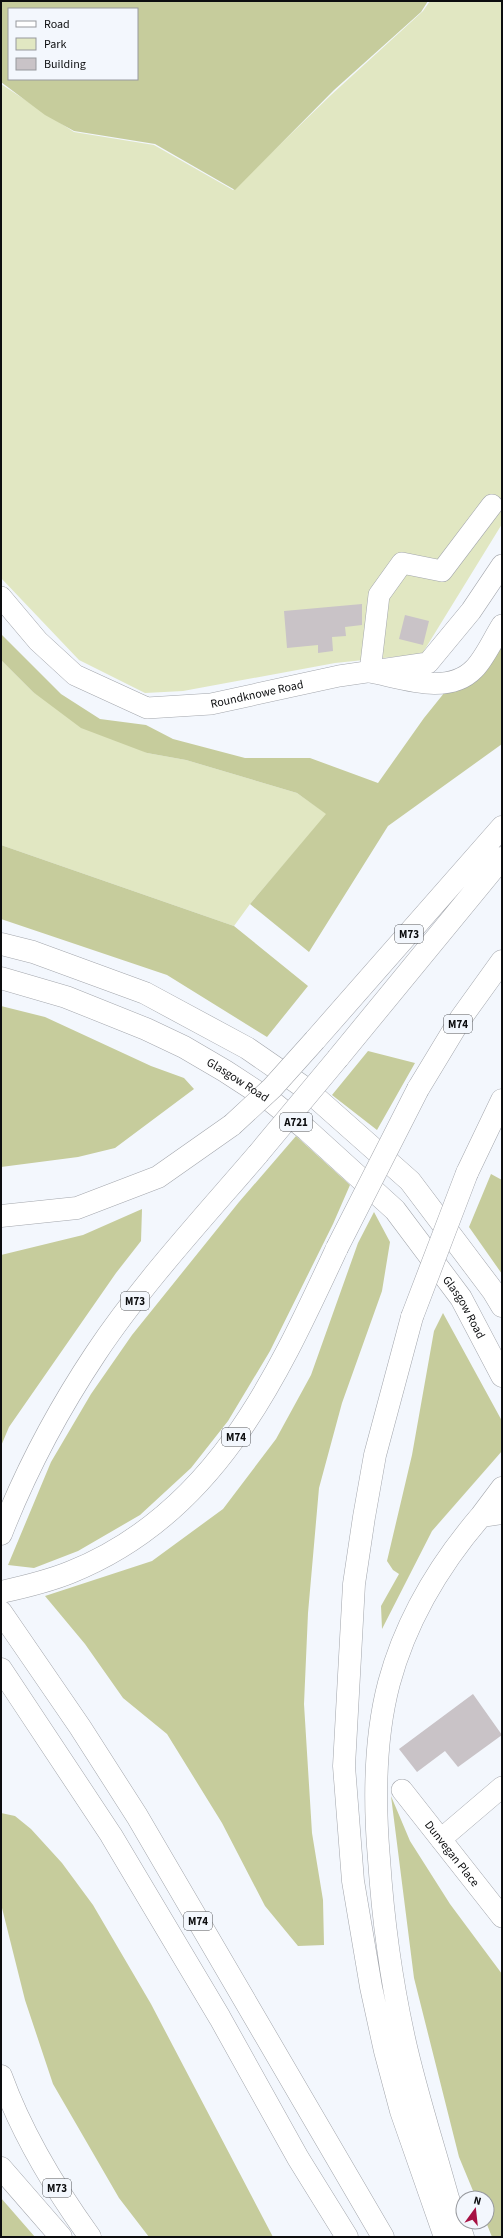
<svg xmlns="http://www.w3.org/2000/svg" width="503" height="2238" font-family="'Source Sans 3',sans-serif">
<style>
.green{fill:#e1e7c2}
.forest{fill:#c6cc9c;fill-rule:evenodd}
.building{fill:#c9c3c7}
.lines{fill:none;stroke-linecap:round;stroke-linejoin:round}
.minor-casing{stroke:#a3a6ac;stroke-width:22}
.major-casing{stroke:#a3a6ac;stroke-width:23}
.highway-casing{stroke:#a3a6ac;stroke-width:23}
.minor{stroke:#fff;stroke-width:21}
.major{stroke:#fff;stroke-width:22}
.highway{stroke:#fff;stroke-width:22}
.highway-bridge-casing{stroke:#a3a6ac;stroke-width:23;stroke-linecap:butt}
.highway-bridge{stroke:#fff;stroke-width:22}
.labels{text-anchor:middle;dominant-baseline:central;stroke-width:3.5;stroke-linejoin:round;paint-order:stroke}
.shield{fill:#f3f7fd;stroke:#515356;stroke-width:1}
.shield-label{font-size:11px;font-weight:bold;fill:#0c0d0f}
.street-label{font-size:12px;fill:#0c0d0f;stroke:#f3f7fd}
</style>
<rect width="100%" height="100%" fill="#f3f7fd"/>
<path class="green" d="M430,1H502V524L422,654L335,663L183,691L145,693L79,660L1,578V84L74,132L154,145L233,190L331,95L423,11Z
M1,660L33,692L147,753L186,760L297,793L327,814L250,904L234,926L1,845Z"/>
<path class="forest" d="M1,1H428L421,12L334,90L235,190L155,144L74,131L45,115L1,82ZM9,9H137V79H9Z
M502,621V744L388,826L309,952L250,904L326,814L297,793L186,760L147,753L81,728L33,692L1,660V634L61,694L100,719L146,725L173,739L245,758H310L378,783L424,718Z
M1,845L234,926L308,986L267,1037L167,975L1,919Z
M1,1006L45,1017L151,1066L184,1078L194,1089L115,1148L78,1157L1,1167Z
M368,1051L415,1063L377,1130L332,1095Z
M296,1136L350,1185L333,1224L270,1351L228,1421L191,1468L140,1515L78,1551L34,1568L8,1565L51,1462L91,1394L132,1335L239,1202Z
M491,1174L502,1180V1274L469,1227Z
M142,1209L141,1241L116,1273L9,1427L1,1446V1255L83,1235Z
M374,1212L390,1242L382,1291L342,1403L319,1488L308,1613L304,1704L312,1833L323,1900L324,1945L298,1946L265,1906L222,1823L167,1734L123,1698L85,1644L45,1596L152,1561L223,1509L276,1439L311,1375L358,1243Z
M443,1313L502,1421V1451L432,1531L382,1629L381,1606L399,1574L393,1570L387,1561L412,1455L434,1331Z
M391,1796L410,1841L450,1904L502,1974V2237H492L486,2222L487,2198H476L459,2157L414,1978Z
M1,1813L15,1816L31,1829L62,1863L93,1905L151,2004L273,2237H149L119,2198L53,2084L25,2000L1,1904Z
M1,2198L35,2237H1Z"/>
<path class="building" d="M362,604V625L345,627L346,636L332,637L333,651L318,653V645L287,648L284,611Z
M405,615L429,621L423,645L399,639Z
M473,1694L502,1735L458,1767L445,1751L417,1772L399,1749Z"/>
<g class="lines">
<defs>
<g id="minor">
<path d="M492,505L442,571L402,563L379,595L370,672C402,678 448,696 474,669C485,658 493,639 502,625"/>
<path id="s1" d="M1,597L38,641L75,675L147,708L211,704L339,676L428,663L471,611L502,565"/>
<path id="s2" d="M402,1790L502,1917"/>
<path d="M441,1839L502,1787"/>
</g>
<g id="major">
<path d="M1,944L33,952L145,993L247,1048L305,1088L410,1181L493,1291L502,1306"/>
<path id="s3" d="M1,978L66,997L146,1029L184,1047L225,1071L271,1101L307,1130L395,1210L461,1298L502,1376"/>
</g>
<path id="highway" d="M315,1040L502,827
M338,1058L502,858
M418,1089L461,1018L502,961
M467,1173L502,1100
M1,1216L77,1208L158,1177L232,1125
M412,1317L375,1455L364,1517L354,1584L344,1766L353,1881L371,1987L385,2051L401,2111L445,2237
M481,1516L502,1488
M1,1534C26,1470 58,1410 96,1353C142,1284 204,1217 258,1154
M1,1592C24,1587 49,1581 71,1572C215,1514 276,1379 337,1248
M1,1612L80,1727L137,1816L383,2237
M1,1669L111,1835L220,2018L298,2158L347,2237
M1,2076C22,2134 54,2187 90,2237
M1,2168L61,2237
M444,2188L463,2237
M449,2202C434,2147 416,2093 404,2038C391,1979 383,1919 379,1859C374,1800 374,1740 389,1683C406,1620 439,1565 481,1516L502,1513"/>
</defs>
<use href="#minor" class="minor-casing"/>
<use href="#major" class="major-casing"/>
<use href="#highway" class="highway-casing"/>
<use href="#minor" class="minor"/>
<use href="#major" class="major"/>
<use href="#highway" class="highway"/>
<defs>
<path id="highway-bridge" d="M232,1125L272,1088L315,1040
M258,1154L338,1058
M337,1248L418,1089
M412,1317L467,1173"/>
</defs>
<use href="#highway-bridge" class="highway-bridge-casing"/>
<use href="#highway-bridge" class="highway-bridge"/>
</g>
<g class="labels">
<g class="shield">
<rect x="395" y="925" width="28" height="18" rx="3"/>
<rect x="444" y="1015" width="28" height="18" rx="3"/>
<rect x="280" y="1113" width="32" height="18" rx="3"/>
<rect x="121" y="1292" width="28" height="18" rx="3"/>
<rect x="222" y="1428" width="28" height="18" rx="3"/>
<rect x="184" y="1912" width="28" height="18" rx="3"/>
<rect x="43" y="2179" width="28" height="18" rx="3"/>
</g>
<g class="shield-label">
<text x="409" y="934">M73</text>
<text x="458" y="1024">M74</text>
<text x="296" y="1122">A721</text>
<text x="135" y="1301">M73</text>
<text x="236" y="1437">M74</text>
<text x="198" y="1921">M74</text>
<text x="57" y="2188">M73</text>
</g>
<g class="street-label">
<text stroke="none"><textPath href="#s1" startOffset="298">Roundknowe Road</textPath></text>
<text stroke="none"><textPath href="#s3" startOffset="259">Glasgow Road</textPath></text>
<text stroke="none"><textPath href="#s3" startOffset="583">Glasgow Road</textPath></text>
<text stroke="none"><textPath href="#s2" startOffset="81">Dunvegan Place</textPath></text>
</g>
</g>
<rect width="503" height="2238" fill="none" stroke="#0c0d0f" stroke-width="4"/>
<rect x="8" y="8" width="130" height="72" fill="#f3f7fd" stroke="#97999e"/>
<rect x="16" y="21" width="20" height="6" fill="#ffffff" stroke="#97999e"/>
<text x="44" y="28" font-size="12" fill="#0c0d0f">Road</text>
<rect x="16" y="38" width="20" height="12" fill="#e1e7c2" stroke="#97999e"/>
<text x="44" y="48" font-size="12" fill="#0c0d0f">Park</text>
<rect x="16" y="58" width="20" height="12" fill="#c9c3c7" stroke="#97999e"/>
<text x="44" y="68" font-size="12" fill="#0c0d0f">Building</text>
<g transform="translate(475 2210) rotate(15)"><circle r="19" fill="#f3f7fd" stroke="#97999e"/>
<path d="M0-3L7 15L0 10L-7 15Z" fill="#a71143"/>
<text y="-6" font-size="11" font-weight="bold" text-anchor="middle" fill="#0c0d0f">N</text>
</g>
</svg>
